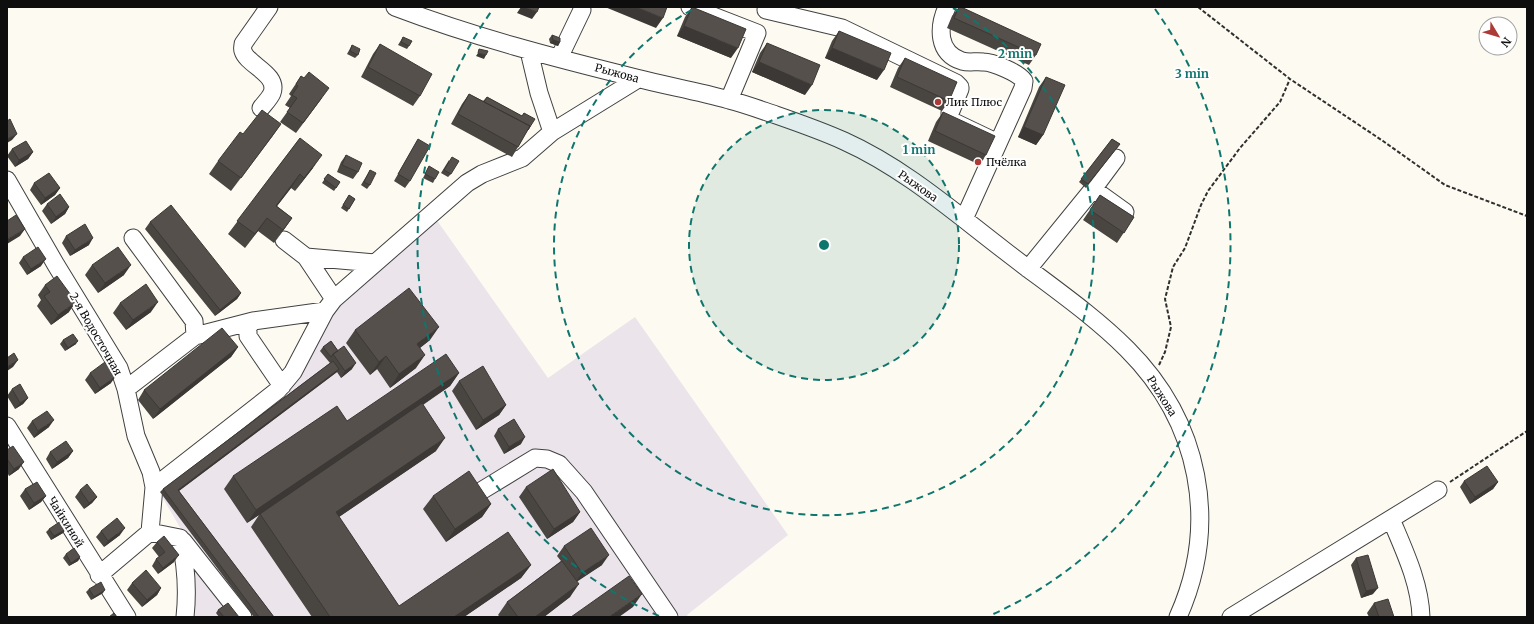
<svg xmlns="http://www.w3.org/2000/svg" width="1534" height="624" font-family="Merriweather,serif">
<style>
.industrial{fill:#ebe4eb}
.lines{fill:none;stroke-linecap:round;stroke-linejoin:round}
.minor-casing{stroke:#414141;stroke-width:19}
.path{stroke:#303030;stroke-width:2;stroke-dasharray:4 2;stroke-linecap:butt}
.minor{stroke:#fff;stroke-width:17}
.wall{fill:#494541}
.shaded-wall{fill:#3c3835}
.building{fill:#55504c;stroke:#3c3835}
.ring{fill:none;stroke:#0f766e;stroke-width:2;stroke-dasharray:7 5}
.poi-dot{fill:#ac3b38;stroke:#fff;stroke-width:1.5}
.labels{text-anchor:middle;dominant-baseline:central;stroke-width:4;stroke-linejoin:round;paint-order:stroke}
.street-label{font-size:11px;fill:#0e0e0e;stroke:#fff}
.poi-label{font-size:11px;fill:#0e0e0e;stroke:#fff;text-anchor:start}
.centre{fill:#0f766e;stroke:#fff;stroke-width:2}
.ring-label{font-size:12px;text-anchor:middle;font-weight:bold;fill:#0f766e;stroke:#fff;stroke-width:4;stroke-linejoin:round;paint-order:stroke}
</style>
<rect width="100%" height="100%" fill="#fdfbf1"/>
<path class="industrial" d="M436,219L548,378L635,317L788,535L687,615L688,617H194L191,614L185,536L158,490L282,391L329,314Z"/>
<g class="lines">
<defs>
<path id="minor" d="M395,7C474,37 555,58 636,78C667,86 698,91 729,100C745,104 761,110 776,115C799,123 822,131 844,141C904,168 954,212 1005,251C1046,283 1091,313 1127,349C1200,422 1220,523 1178,617
M690,7L757,33L729,100
M947,7C938,27 937,53 962,61C969,63 976,61 983,62C993,62 1019,73 1024,81L1023,88L964,219
M766,10L842,28L956,83L960,87V89L950,113V119L954,122L998,143
M529,51L539,93L552,132
M559,58L582,10
M261,108C264,104 270,98 272,93C279,74 247,65 243,51C242,49 243,47 243,44L269,7
M7,180L56,265L119,368L126,389L136,436L151,472L154,487L150,532L180,538C186,564 188,590 185,617
M1093,189L1116,158
M133,238L194,321L195,336
M284,240L306,257L334,299
M306,257L375,263
M1028,269L1093,189L1125,212
M282,386L248,336V327L253,321L325,311
M126,389L195,336L253,321
M7,426L127,617
M154,487L278,390L293,372L325,311L334,299L467,183L482,174L522,158L552,132L638,79
M481,491L535,458L547,459L559,464L584,492L669,617
M1391,519C1404,550 1420,583 1421,617
M183,541L243,617
M99,575L150,532
M1231,617L1438,490"/>
</defs>
<use href="#minor" class="minor-casing"/>
<path class="path" d="M1198,7L1290,79L1383,141L1445,185L1527,216
M1159,365L1165,352L1171,327L1165,299L1173,267L1185,248L1201,205L1208,191L1240,148L1280,102L1290,79
M1450,482L1527,431"/>
<use href="#minor" class="minor"/>
</g>
<path class="wall" d="M692,7L731,58L677,36L685,17Z
M959,7L1036,55L1029,65L947,28L952,16Z
M839,31L877,80L825,58L832,41Z
M552,35L560,42L558,46L550,43L549,39Z
M403,37L409,46L407,49L398,45Z
M767,43L805,95L752,72L760,53Z
M380,44L420,96L413,106L361,77L373,54Z
M352,45L358,55L355,58L347,54Z
M905,58L949,101L942,111L890,87L898,68Z
M301,76L322,98L296,133L280,122L290,108L285,105L291,96L289,94Z
M1046,77L1043,135L1036,145L1018,137L1039,87Z
M469,94L483,101L487,97L522,116L524,113L528,130L524,136L518,147L512,157L451,124L462,104Z
M943,112L986,155L980,165L928,141L936,122Z
M281,124L231,191L209,174L218,161L243,134Z
M300,138L313,168L295,191L291,188L277,206L292,218L274,243L258,231L245,248L228,234Z
M418,139L410,181L405,188L394,181Z
M1112,139L1120,144L1086,188L1079,182Z
M12,149L33,152L28,159L15,167L7,156Z
M346,155L358,172L353,179L337,172L341,162Z
M449,160L451,174L448,177L441,173Z
M429,166L435,179L433,183L423,178Z
M370,170V185L367,189L361,185Z
M328,174L340,182L334,191L322,183Z
M34,183L60,188L55,195L41,205L30,190Z
M349,195L355,199L347,212L341,208Z
M1100,195L1134,217L1117,243L1083,220Z
M47,204L69,207L65,214L51,224L42,211Z
M150,222L241,293L237,299L215,316L145,229Z
M66,236L89,245L70,256L62,243Z
M23,257L41,266L27,275L19,263Z
M92,265L124,275L98,293L85,275Z
M45,285L69,312L51,325L37,306L41,300L38,295Z
M120,303L151,312L126,330L113,313Z
M355,330L430,340L420,348L416,368L390,388L377,369L370,375L346,343Z
M63,340L76,344L65,351L60,344Z
M331,341L352,369L341,378L337,372L179,491L274,617H254L160,492L163,489L330,363L320,351L323,347Z
M238,347L231,357L153,419L138,400L144,390Z
M90,373L111,383L95,394L85,380Z
M459,373L450,386L423,405L436,451L339,517L399,606L531,565L521,578L464,617H312L251,527L259,515L247,523L224,489L233,476L347,421Z
M459,381L506,405L499,415L476,430L452,391Z
M12,389L28,398L23,404L15,409L7,396Z
M32,421L49,427L34,438L27,428Z
M498,429L521,444L504,454L494,436Z
M7,450L19,469L9,476L7,472Z
M73,451L68,458L52,469L46,459L50,452Z
M1464,481L1498,482L1493,489L1470,504L1460,487Z
M526,487L580,512L573,522L547,539L519,497Z
M25,489L46,496L41,502L29,510L20,496Z
M80,490L97,497L92,503L84,509L75,497Z
M433,496L491,504L482,517L446,542L423,509Z
M49,529H66L63,533L51,540L46,532Z
M101,531L120,535L104,547L96,537Z
M157,542L174,562L158,574L152,566L156,559L159,557L152,548Z
M564,546L602,565L577,581L570,597L544,617H500L498,615L507,602L561,561L557,556Z
M66,554L80,557L78,561L69,566L63,558Z
M1356,558L1373,594L1361,598L1351,565Z
M132,583L161,588L157,595L142,607L127,590Z
M89,589L103,593L91,600L86,592Z
M1374,603L1394,617H1369L1367,613Z
M218,610L239,617H219L216,613Z"/>
<path class="shaded-wall" d="M521,7H524L537,12L532,19L517,13Z
M605,7H636L663,18L656,28Z
M684,26L738,48L731,58L677,36Z
M553,40L560,42L558,46L550,43Z
M832,48L884,70L877,80L825,58Z
M478,53L486,55L484,59L476,56Z
M759,62L812,85L805,95L752,72Z
M281,124L272,137L231,191L241,178Z
M1024,127L1043,135L1036,145L1018,137Z
M17,134L12,140L7,143V139Z
M33,152L28,159L15,167L19,160Z
M322,155L313,168L295,191L304,178Z
M300,174L291,188L267,219L276,206Z
M60,188L55,195L41,205L45,198Z
M69,207L65,214L51,224L56,217Z
M267,218L258,231L245,248L255,234Z
M292,218L283,231L274,243L283,230Z
M25,229L20,236L7,244V241L8,239Z
M93,238L89,245L70,256L75,250Z
M46,259L41,266L27,275L31,269Z
M131,265L124,275L98,293L105,283Z
M241,293L237,299L215,316L220,310Z
M76,302L69,312L51,325L58,315Z
M158,302L151,312L126,330L133,320Z
M439,327L430,340L408,357L417,344Z
M78,341L76,344L65,351L68,348Z
M238,347L231,357L153,419L160,409Z
M425,355L416,368L390,388L399,374Z
M386,356L377,369L370,375L379,362Z
M18,360L13,367L7,371V367Z
M356,363L352,369L341,378L345,371Z
M339,369L337,372L176,493L178,490Z
M459,373L450,386L260,514L259,515L247,523L256,510Z
M116,376L111,383L95,394L100,388Z
M28,398L23,404L15,409L20,403Z
M506,405L499,415L476,430L483,420Z
M54,420L49,427L34,438L38,431Z
M525,437L521,444L504,454L509,447Z
M445,438L436,451L327,525L336,512Z
M73,451L68,458L52,469L57,462Z
M24,462L19,469L9,476L14,469Z
M1498,482L1493,489L1470,504L1475,497Z
M46,496L41,502L29,510L34,503Z
M97,497L92,503L84,509L89,503Z
M491,504L482,517L446,542L455,529Z
M580,512L573,522L547,539L554,529Z
M125,528L120,535L104,547L108,541Z
M66,529L63,533L51,540L54,536Z
M179,555L174,562L158,574L163,568Z
M609,555L602,565L575,583L582,573Z
M80,557L78,561L69,566L71,563Z
M531,565L521,578L464,617H454Z
M579,584L570,597L544,617H535Z
M161,588L157,595L142,607L147,600Z
M1378,588L1373,594L1361,598L1366,591Z
M105,590L103,593L91,600L94,597Z
M642,594L633,607L619,617H609Z"/>
<path class="building" d="M524,7H539L537,12Z
M636,7H667L663,18Z
M692,7L746,29L738,48L684,26Z
M959,7H961L1041,44L1036,55L954,18Z
M839,31L891,53L884,70L832,48Z
M552,35L560,38V42L553,40Z
M403,37L412,41L409,46L401,42Z
M767,43L820,65L812,85L759,62Z
M380,44L432,74L420,96L368,67Z
M352,45L360,49L358,55L350,51Z
M479,49L488,51L486,55L478,53Z
M905,58L957,82L949,101L897,77Z
M309,72L329,88L303,123L287,112L297,98L292,95L298,86L296,84L301,76L304,78Z
M1046,77L1065,85L1043,135L1024,127Z
M469,94L530,126L518,147L458,114Z
M487,97L522,116L524,113L535,119L528,130L530,126L484,102Z
M262,110L281,124L241,178L218,161L240,132L243,134Z
M943,112L995,136L986,155L935,131Z
M10,119L17,134L7,139V121Z
M300,138L322,155L304,178L300,174L276,206L292,218L283,230L267,218L255,234L237,221Z
M418,139L430,146L410,181L398,174Z
M1112,139L1120,144L1088,184L1081,179Z
M26,141L33,152L19,160L12,149Z
M346,155L362,163L358,172L342,165Z
M452,157L459,161L451,174L444,170Z
M429,166L439,172L435,179L425,174Z
M370,170L376,173L370,185L364,182Z
M49,173L60,188L45,198L34,183Z
M328,174L340,182L336,188L324,179Z
M60,194L69,207L56,217L47,204Z
M349,195L355,199L349,209L343,205Z
M1100,195L1134,217L1124,233L1090,210Z
M171,205L241,293L220,310L150,222Z
M16,215L25,229L8,239L7,237V221Z
M85,224L93,238L75,250L66,236Z
M38,247L46,259L31,269L23,257Z
M118,247L131,265L105,283L92,265Z
M57,276L76,302L58,315L44,296L50,292L45,285Z
M146,284L158,302L133,320L120,303Z
M409,288L439,327L417,344L425,355L399,374L386,356L379,362L355,330Z
M222,328L238,347L160,409L144,390Z
M73,334L78,341L68,348L63,340Z
M331,341L338,351L333,354L331,357L323,347Z
M344,346L356,363L345,371L333,354Z
M14,353L18,360L7,367V358Z
M446,354L459,373L256,510L233,476L337,406L347,421Z
M333,361L339,369L178,490L274,617H259L163,489Z
M105,362L116,376L100,388L90,373Z
M483,366L506,405L483,420L459,381Z
M20,384L28,398L20,403L12,389Z
M422,403L445,438L336,512L399,606L508,532L531,565L454,617H330L260,514Z
M47,411L54,420L38,431L32,421Z
M514,419L525,437L509,447L498,429Z
M66,441L73,451L57,462L50,452Z
M13,446L24,462L14,469L7,459V450Z
M1487,466L1498,482L1475,497L1464,481Z
M553,469L580,512L554,529L526,487Z
M469,471L491,504L455,529L433,496Z
M37,482L46,496L34,503L25,489Z
M87,484L97,497L89,503L80,490Z
M117,518L125,528L108,541L101,531Z
M61,521L66,529L54,536L49,529Z
M591,528L609,555L582,573L564,546Z
M164,536L179,555L163,568L156,559L165,552L157,542Z
M74,548L80,557L71,563L66,554Z
M1368,555L1378,588L1366,591L1356,558Z
M562,561L579,584L535,617H518L507,602Z
M146,570L161,588L147,600L132,583Z
M629,576L642,594L609,617H571Z
M101,582L105,590L94,597L89,589Z
M1388,599L1394,617H1379L1374,603Z
M228,603L239,617H224L218,610Z
M114,613L117,617H109Z"/>
<circle cx="824" cy="245" r="135" fill="#0f766e" fill-opacity=".12"/>
<g class="ring">
<circle cx="824" cy="245" r="135"/>
<path d="M953 8A270 270 0 1 1 695 8"/>
<path d="M659 616A406 406 0 0 1 493 9M1155 9A406 406 0 0 1 989 616"/>
</g>
<g class="poi-dot">
<circle cx="938" cy="102" r="4"/>
<circle cx="978" cy="162" r="4"/>
</g>
<g class="labels">
<g class="street-label">
<text transform="translate(617 73) rotate(15)">Рыжова</text>
<text transform="translate(918 186) rotate(35)">Рыжова</text>
<text transform="translate(96 334) rotate(60)">2-я Водосточная</text>
<text transform="translate(1162 396) rotate(58)">Рыжова</text>
<text transform="translate(66 522) rotate(58)">Чайкиной</text>
</g>
<g class="poi-label">
<text x="946" y="102">Лик Плюс</text>
<text x="986" y="162">Пчёлка</text>
</g>
</g>
<circle cx="824" cy="245" r="6" class="centre"/>
<g class="ring-label">
<text x="1015" y="58">2 min</text>
<text x="1192" y="78">3 min</text>
<text x="919" y="154">1 min</text>
</g>
<rect width="1534" height="624" fill="none" stroke="#0e0e0e" stroke-width="16"/>
<g transform="translate(1498 36) rotate(128)"><circle r="19" fill="#ffffff" stroke="#9f9f9f"/>
<path d="M0-3L7 15L0 10L-7 15Z" fill="#ac3b38"/>
<text y="-6" font-size="11" font-weight="bold" text-anchor="middle" fill="#0e0e0e">N</text>
</g>
</svg>
